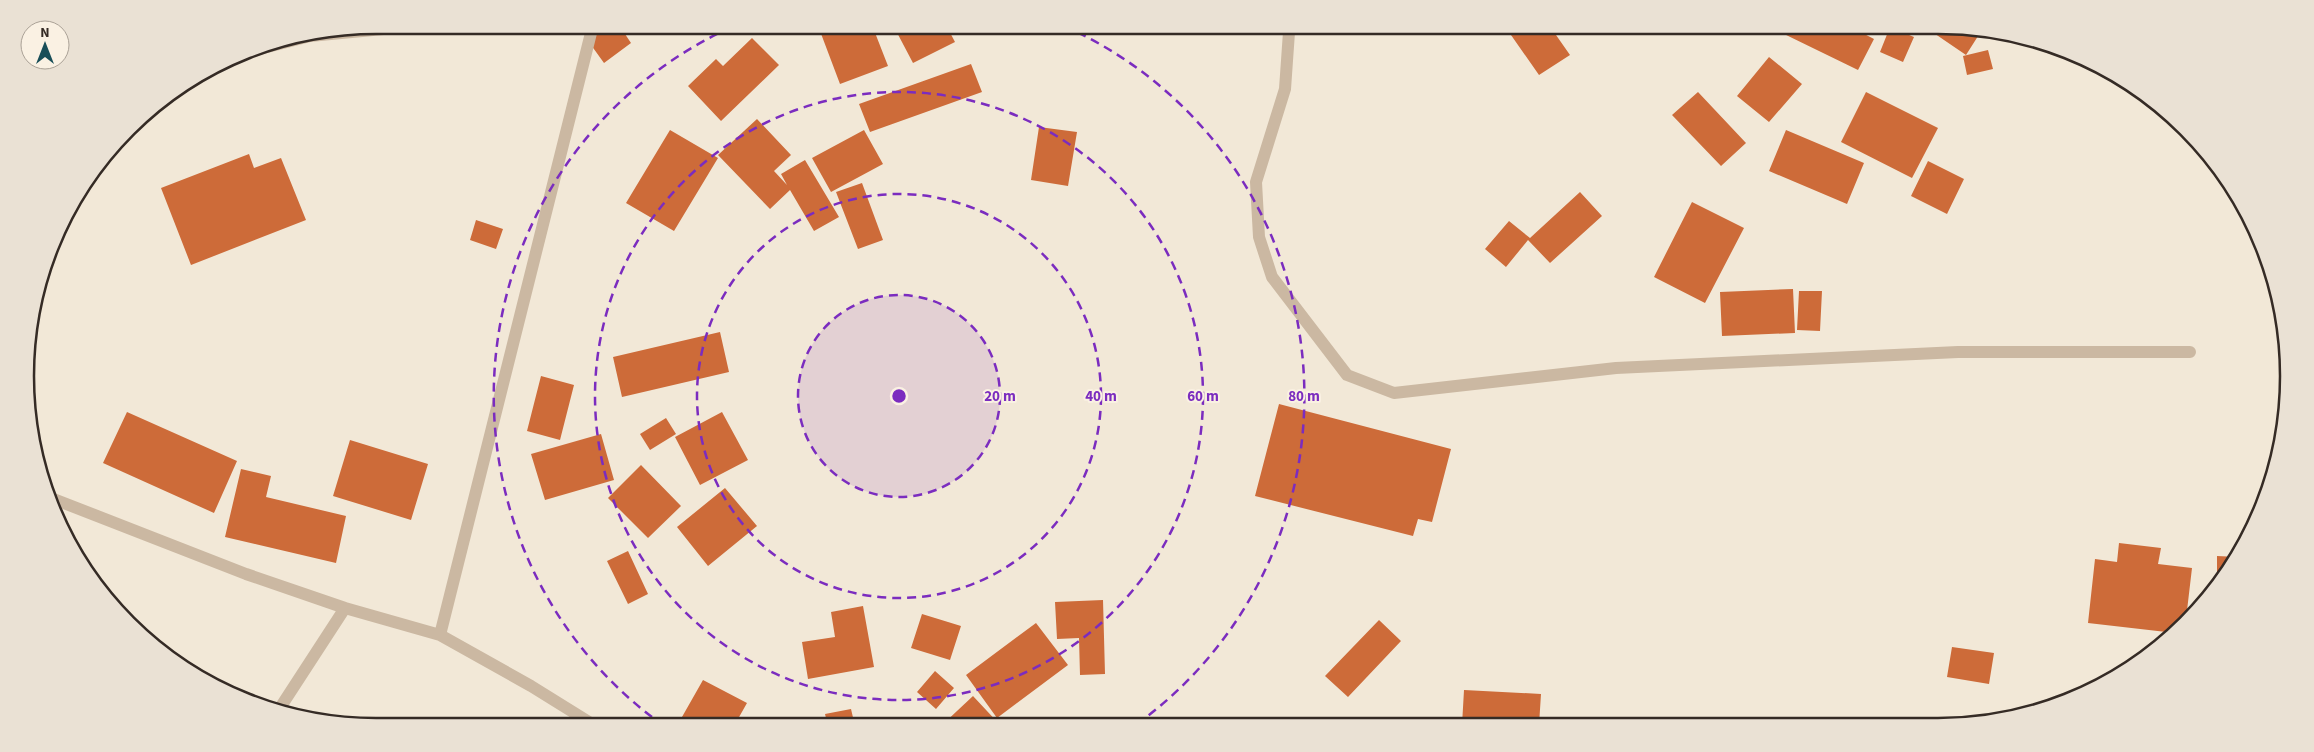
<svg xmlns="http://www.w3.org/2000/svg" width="2314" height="752" font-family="'Source Sans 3',sans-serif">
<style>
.building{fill:#cd6b39}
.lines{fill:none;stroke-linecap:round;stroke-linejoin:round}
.street{stroke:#cbb8a2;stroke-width:12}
.ring{fill:none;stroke:#7b2cbf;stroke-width:2.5;stroke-dasharray:9 6}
.rim{fill:none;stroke:#352b25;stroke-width:2.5}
.centre{fill:#7b2cbf;stroke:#faf1e3;stroke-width:2.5}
.ring-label{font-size:15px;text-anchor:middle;font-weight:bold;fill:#7b2cbf;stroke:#faf1e3;stroke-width:4;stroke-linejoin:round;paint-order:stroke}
</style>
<rect width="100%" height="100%" fill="#f2e8d7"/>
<path class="building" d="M604,25H619L631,43L604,63L586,38Z
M835,25H872L888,66L840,84L820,31Z
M893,25H946L955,42L913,63Z
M952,25H978V26L954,31Z
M1504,25H1549L1570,55L1539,75Z
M1786,25H1847L1874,39L1858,70L1782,33Z
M1922,25L1973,28L1980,33L1966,55Z
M1890,27L1914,37L1903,62L1880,52Z
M752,38L779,65L721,121L688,86L716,59L723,66Z
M1988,50L1993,69L1967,75L1963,56Z
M1769,57L1802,84L1769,122L1737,96Z
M971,64L982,92L870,132L859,104Z
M1698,92L1746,143L1721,166L1672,115Z
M1866,92L1938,128L1912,178L1841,142Z
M757,119L791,155L774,171L787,185L781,174L805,160L839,217L814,231L790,190L770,209L718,155Z
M1039,127L1077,132L1068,186L1031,180Z
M670,130L718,158L674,231L626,203Z
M864,130L883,164L831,192L812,158Z
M1786,130L1864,163L1847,204L1769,171Z
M249,154L254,168L281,158L306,220L191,265L161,188Z
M1928,161L1964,179L1947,214L1911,196Z
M862,183L883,240L858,249L836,192Z
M1580,192L1602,216L1550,263L1528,240L1506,267L1485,249L1509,221L1530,238Z
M1692,202L1744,228L1705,303L1654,277Z
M476,220L503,229L496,249L470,240Z
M1793,289L1795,333L1722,336L1720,292Z
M1799,291H1822L1820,331L1797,330Z
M720,332L729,372L622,397L613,357Z
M541,376L574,385L560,440L527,431Z
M1279,404L1451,449L1432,522L1418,519L1413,536L1255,496Z
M127,412L237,461L214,513L103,463Z
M722,412L748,460L700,485L675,437Z
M666,418L676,434L650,450L640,434Z
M601,434L614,480L545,500L531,454Z
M350,440L428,464L411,520L333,496Z
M641,465L681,506L648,538L608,498Z
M241,469L271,476L266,497L346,516L336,563L225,537Z
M725,488L757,526L708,566L677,527Z
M2119,543L2161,548L2158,564L2192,568L2186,619L2175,633L2088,623L2095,559L2117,562Z
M628,551L648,594L628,604L607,561Z
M2217,556L2238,557L2217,582Z
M1103,600L1105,674L1080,675L1079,638L1057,639L1055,602Z
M863,606L874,667L808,679L802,642L835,637L831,612Z
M922,614L961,626L950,660L911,648Z
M1379,620L1401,641L1348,697L1325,676Z
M1036,623L1068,665L997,718L966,675Z
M1952,647L1994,653L1989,684L1947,677Z
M935,671L954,688L936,709L917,692Z
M703,680L747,703L734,726H682L678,724Z
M1464,690L1541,694L1539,725H1462Z
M973,696L1001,726H941Z
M851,709L855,726H828L825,714Z"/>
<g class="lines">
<path class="street" d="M452,25L592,29L606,25
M1284,25L1289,32L1285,89L1256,182L1259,237L1272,277L1347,375L1394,393L1616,368L1958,352H2190
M236,55L310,36L425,25
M51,498L246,574L345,608L440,635L531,686L597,727
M440,635L592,29L590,25
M278,711L345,608"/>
</g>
<circle cx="899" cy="396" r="101" fill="#7b2cbf" fill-opacity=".12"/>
<g class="ring">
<circle cx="899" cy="396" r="101"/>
<circle cx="899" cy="396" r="202"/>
<circle cx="899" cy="396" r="304"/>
<path d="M664 726A405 405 0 0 1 734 26M1064 26A405 405 0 0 1 1137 724"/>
</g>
<path d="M0 0H2314V752H0ZM376 34H1938A342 342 0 0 1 2280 376V376A342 342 0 0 1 1938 718H376A342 342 0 0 1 34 376V376A342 342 0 0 1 376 34Z" fill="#eae1d4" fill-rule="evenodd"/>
<path class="rim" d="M376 34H1938A342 342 0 0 1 2280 376V376A342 342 0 0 1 1938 718H376A342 342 0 0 1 34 376V376A342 342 0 0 1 376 34Z"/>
<circle cx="899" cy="396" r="8" class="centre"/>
<g class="ring-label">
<text x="1000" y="401">20 m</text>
<text x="1101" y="401">40 m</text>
<text x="1203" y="401">60 m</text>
<text x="1304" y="401">80 m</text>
</g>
<g transform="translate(45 45)"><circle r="24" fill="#faf1e3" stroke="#aba297"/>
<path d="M0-4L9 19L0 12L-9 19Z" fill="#184e58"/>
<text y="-8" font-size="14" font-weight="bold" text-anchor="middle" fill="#352b25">N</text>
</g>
</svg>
